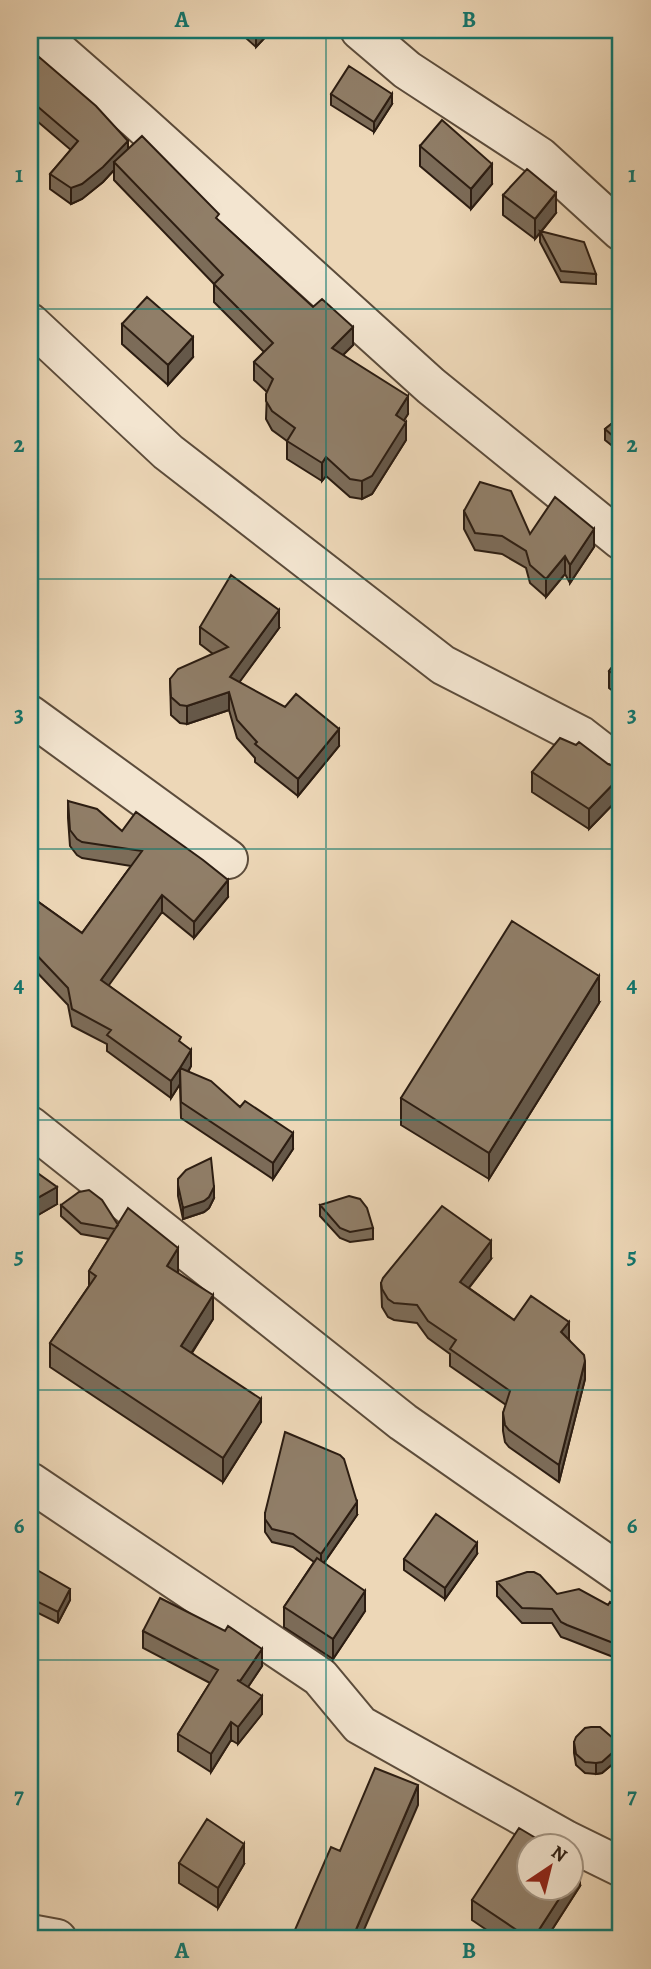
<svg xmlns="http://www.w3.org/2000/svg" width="651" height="1969" font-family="Alegreya,serif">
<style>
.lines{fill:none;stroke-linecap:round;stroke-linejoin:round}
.minor-casing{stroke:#5c4c3b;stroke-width:42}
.minor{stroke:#f3e5d0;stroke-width:38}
.wall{fill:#7c6c59;stroke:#2c1d12;stroke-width:2}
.shaded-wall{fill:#655849;stroke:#2c1d12;stroke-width:2}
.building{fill:#907e68;stroke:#2c1d12;stroke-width:2}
.grid{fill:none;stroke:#0f766e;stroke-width:2;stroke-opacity:0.55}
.neatline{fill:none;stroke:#0f766e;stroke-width:2.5}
.grid-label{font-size:23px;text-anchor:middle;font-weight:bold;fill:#0f766e}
</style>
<rect width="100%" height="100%" fill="#edd7b7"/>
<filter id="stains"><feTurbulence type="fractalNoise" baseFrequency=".00286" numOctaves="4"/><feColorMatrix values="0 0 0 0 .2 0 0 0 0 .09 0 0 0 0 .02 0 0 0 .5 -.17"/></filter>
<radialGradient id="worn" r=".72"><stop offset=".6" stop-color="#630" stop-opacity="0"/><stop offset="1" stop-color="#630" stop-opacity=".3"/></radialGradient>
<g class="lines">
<defs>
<path id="minor" d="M34,30L137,120L431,386L621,540
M360,30L407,70L540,157L621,231
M30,323L168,452L443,665L581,736L621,767
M30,715L228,859
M30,1126L403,1422L621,1574
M30,1482L320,1677L360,1725L566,1840L621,1867
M30,1934L57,1939"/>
</defs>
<use href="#minor" class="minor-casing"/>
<use href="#minor" class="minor"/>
</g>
<path class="wall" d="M237,30H272L256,47Z
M30,68L128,150L219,221L353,345L343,355L408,414L404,420L406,440L372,494L362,499L350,497L326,476L322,481L287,459V441L272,430L266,419L267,392L254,380V362L264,352L214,302V284L114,180V170L103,182L82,199L71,204L50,189V174L71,150L30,115Z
M331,94L392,104L374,132L331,105Z
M420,146L492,184L471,209L420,166Z
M503,195L556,213L541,232L596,274V284L561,282L540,242V233L535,239L503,215Z
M621,313V343L616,339V319Z
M122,324L193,357L168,385L122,344Z
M621,416V453L605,440V429Z
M464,511L530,534L594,547L570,583L565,574L546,597L530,583L526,568L502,554L475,550L464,529Z
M200,627L279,628L239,682L339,746L298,796L255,762V758L237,738L229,710L187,724L180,723L171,715L170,679L213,654L200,644Z
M621,656V697L609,688V671Z
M608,764L621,769V796L589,829L532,792V772Z
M68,801L122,831L228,897L194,938L162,912L108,985L181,1043L191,1066L188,1072L240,1107L293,1149L273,1179L181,1118L180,1084L171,1098L107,1051V1044L72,1026L68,1005L30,965V896L82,933L131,866L82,858L77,855L70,846L68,818Z
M599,1003L489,1179L401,1125V1098Z
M30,1170L57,1204L31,1219H30Z
M178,1185L214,1198L209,1208L204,1212L183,1219L178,1196Z
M61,1205L118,1225L178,1272L177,1273L213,1319L192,1353L261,1422L223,1482L50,1367V1343L89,1286V1271L109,1239L81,1234L61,1216Z
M320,1205L373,1228V1239L350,1242L340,1238L320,1216Z
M491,1259L469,1288L514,1320L569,1339L585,1379L559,1482L509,1447L505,1442L503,1431V1413L506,1405L450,1366V1354L428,1338L417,1323L394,1320L388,1317L382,1307L381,1283Z
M621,1410V1435L619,1433V1413Z
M265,1513L357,1515L324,1563L365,1611L333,1659L284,1627V1607L314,1562L293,1547L272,1542L265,1532Z
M30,1552L34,1565L32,1568L70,1600L58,1623L30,1609Z
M477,1554L445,1599L404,1570V1559Z
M497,1582L608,1605L621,1610V1660L567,1639L561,1637L552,1623H522L497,1596Z
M143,1631L262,1666L248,1687L262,1714L238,1744L231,1740L211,1772L178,1751V1734L210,1683L143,1648Z
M574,1742L621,1745V1757L602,1773L596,1774L585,1773L576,1765L574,1753Z
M179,1863L244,1864L218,1908L179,1883Z
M580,1886L546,1939H500L472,1920V1900Z"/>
<path class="shaded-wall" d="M256,30H272L256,47Z
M392,94V104L374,132V122Z
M128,141V156L114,162V170L103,182L82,199L71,204V188Z
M492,164V184L471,209V189Z
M556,193V213L535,239V219Z
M353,327V345L332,366V348Z
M193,337V357L168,385V365Z
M408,396V414L396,433V415Z
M406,422V440L372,494L362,499V481Z
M326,457V476L322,481V463Z
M594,529V547L570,583V565Z
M565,556V574L546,597V579Z
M279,610V628L230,695V677Z
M229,692V710L187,724V706Z
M339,729V746L298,796V779Z
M621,776V796L589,829V809Z
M228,880V897L194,938V922Z
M162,895V912L101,996V980Z
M599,976V1003L489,1179V1153Z
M191,1050V1066L181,1083L180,1068Z
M180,1068V1084L171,1098V1081Z
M293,1133V1149L273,1179V1163Z
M57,1187V1204L31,1219V1202Z
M214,1187V1198L209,1208L204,1212L183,1219V1208Z
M491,1241V1259L460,1299V1282Z
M178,1248V1272L167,1290V1266Z
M213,1295V1319L181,1369V1346Z
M569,1322V1340L561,1332Z
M585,1361V1379L559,1482V1465Z
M261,1399V1422L223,1482V1458Z
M357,1502V1515L321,1567V1554Z
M477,1543V1554L445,1599V1588Z
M34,1555V1565L30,1570V1559Z
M70,1589V1600L58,1623V1612Z
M365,1591V1611L333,1659V1639Z
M262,1649V1666L240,1699V1681Z
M262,1696V1714L238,1744V1727Z
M231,1722V1740L211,1772V1754Z
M621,1746V1757L602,1773L596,1774V1763Z
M418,1785V1805L360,1939H352Z
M244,1844V1864L218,1908V1888Z
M580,1866V1886L546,1939H533L566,1888H570V1881Z"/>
<path class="building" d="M39,57L96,106L128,141L103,167L82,184L71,188L50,174L78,141L30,100V68Z
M349,66L392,94L374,122L331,94Z
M442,120L492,164L471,189L420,146Z
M142,136L219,214L216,218L313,307L322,299L353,327L332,348L408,396L396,415L406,422L372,476L362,481L350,479L326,457L322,463L287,441L295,428L272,411L266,401V394L273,379L254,362L273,343L214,284L223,275L114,162Z
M527,169L556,193L535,219L503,195Z
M540,231L584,242L596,274L561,271Z
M147,297L193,337L168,365L122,324Z
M621,313V323L616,319Z
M621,416V443L605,429Z
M480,482L511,491L530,534L555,497L594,529L570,565L565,556L546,579L530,565L526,551L502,536L475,533L464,511Z
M231,575L279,610L230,677L285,707L296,694L339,729L298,779L255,744L257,742L237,720L229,692L187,706L180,705L171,697L170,679L178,669L228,647L200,627Z
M621,656V679L609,671Z
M560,738L576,745L579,742L608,764L621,769V776L589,809L532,772Z
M68,801L97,809L122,831L136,812L203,860L228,880L194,922L162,895L101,980L181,1037L179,1041L191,1050L180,1068L211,1081L240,1107L245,1101L293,1133L273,1163L181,1102L180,1068L171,1081L107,1035L111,1030L72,1009L68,988L30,948V896L82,933L142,851L82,842L77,839L70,830Z
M512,921L599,976L489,1153L401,1098Z
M211,1158L214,1187L209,1197L204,1201L183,1208L178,1185V1179L186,1170Z
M30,1170L36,1172L57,1187L30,1202Z
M89,1190L102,1200L118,1225L115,1229L81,1223L61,1205L79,1192Z
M349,1196L360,1199L367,1208L373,1228L350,1232L340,1228L320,1205Z
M442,1206L491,1241L460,1282L514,1320L531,1296L569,1322L561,1332L584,1355L585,1361L559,1465L509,1430L505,1425L503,1413L510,1391L450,1349L456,1340L428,1321L417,1305L394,1303L388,1299L382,1289L381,1283L383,1278Z
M128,1208L178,1248L167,1266L213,1295L181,1346L261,1399L223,1458L50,1343L96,1276L89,1271Z
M285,1432L340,1455L344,1459L357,1502L321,1554L293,1534L272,1529L265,1519V1513Z
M436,1514L477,1543L445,1588L404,1559Z
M317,1558L365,1591L333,1639L284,1607Z
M30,1566L70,1589L58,1612L30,1598Z
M527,1572H534L540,1575L557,1594L579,1589L608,1605L610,1602L621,1610V1646L567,1625L561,1622L552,1609L522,1608L497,1582Z
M160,1598L225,1631L228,1626L262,1649L240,1681L237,1680L262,1696L238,1727L231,1722L211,1754L178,1734L218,1670L143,1631Z
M591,1727H600L621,1745L602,1762L596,1763L585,1762L576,1754L574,1742L576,1737L585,1728Z
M375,1768L418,1785L352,1939H291L331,1847L340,1851Z
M207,1819L244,1844L218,1888L179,1863Z
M519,1828L549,1846H528V1888H566L533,1939H530L472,1900Z
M570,1860L580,1866L570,1881Z"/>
<path class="grid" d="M326,30V1939M30,309H621M30,579H621M30,849H621M30,1120H621M30,1390H621M30,1660H621"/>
<rect width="651" height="1969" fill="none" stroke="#edd7b7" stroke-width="77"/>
<g transform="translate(550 1867) rotate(35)"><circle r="33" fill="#f3e5d0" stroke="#a39584" stroke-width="2"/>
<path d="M0-5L12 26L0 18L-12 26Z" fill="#8f2418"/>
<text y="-10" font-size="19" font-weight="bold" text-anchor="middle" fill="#2c1d12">N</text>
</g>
<rect x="38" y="38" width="574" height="1892" class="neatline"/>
<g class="grid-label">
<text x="182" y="27">A</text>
<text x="469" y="27">B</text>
<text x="19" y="182">1</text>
<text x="632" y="182">1</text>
<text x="19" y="452">2</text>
<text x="632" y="452">2</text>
<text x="19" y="722">3</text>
<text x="632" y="722">3</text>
<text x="19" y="992">4</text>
<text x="632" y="992">4</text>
<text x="19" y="1263">5</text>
<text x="632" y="1263">5</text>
<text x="19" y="1533">6</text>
<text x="632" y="1533">6</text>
<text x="19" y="1803">7</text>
<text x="632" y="1803">7</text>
<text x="182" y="1958">A</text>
<text x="469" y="1958">B</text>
</g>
<rect width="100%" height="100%" filter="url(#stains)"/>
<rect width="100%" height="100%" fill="url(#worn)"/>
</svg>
